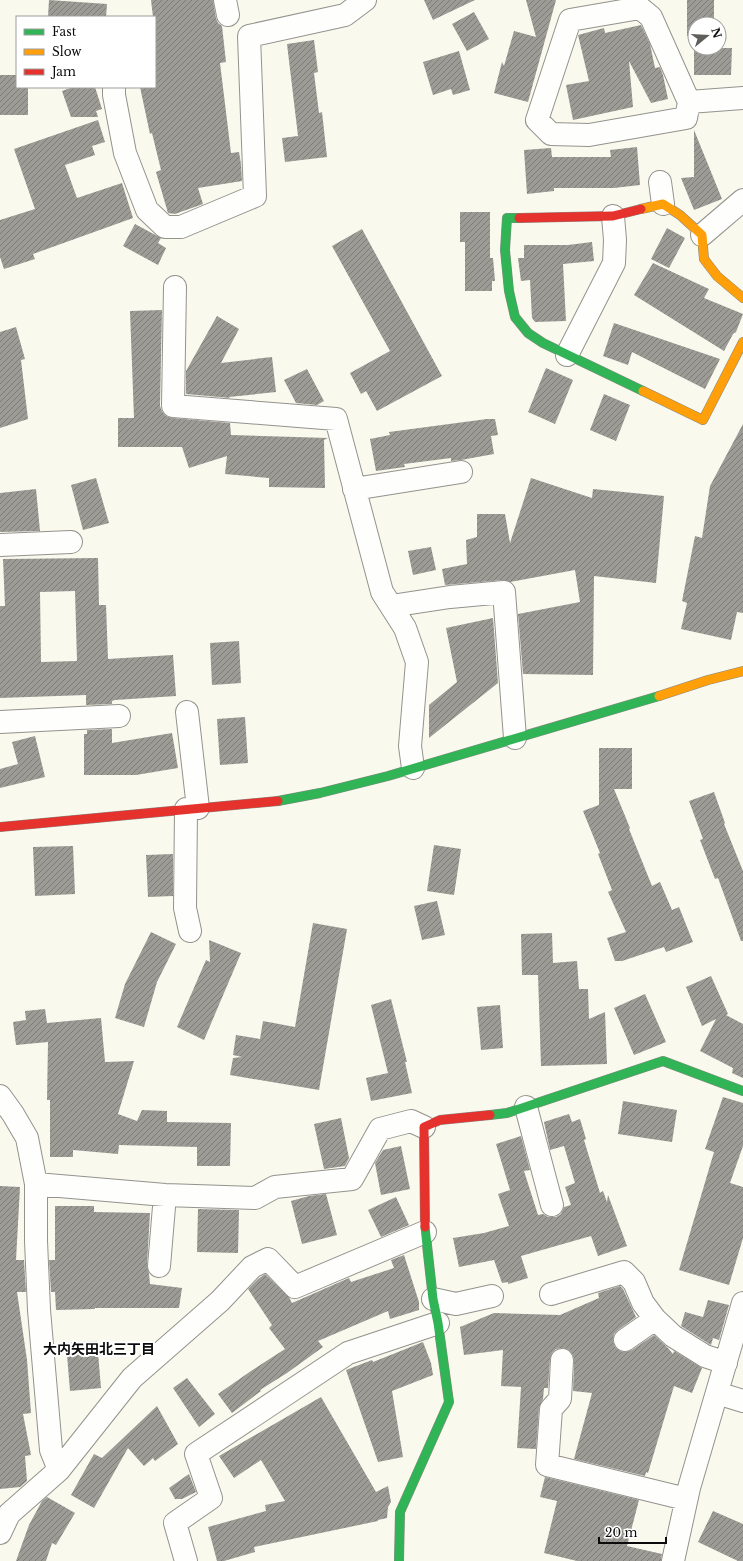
<svg xmlns="http://www.w3.org/2000/svg" width="743" height="1561" font-family="'Libre Baskerville','Noto Sans JP',serif">
<style>
.building{fill:url(#building-hatch);fill-rule:evenodd}
.lines{fill:none;stroke-linecap:round;stroke-linejoin:round}
.street-casing{stroke:#93928d;stroke-width:24}
.fast-casing{stroke:#898984;stroke-width:10}
.slow-casing{stroke:#898984;stroke-width:10}
.jam-casing{stroke:#898984;stroke-width:10}
.street{stroke:#fefefc;stroke-width:22}
.fast{stroke:#30b455;stroke-width:9}
.slow{stroke:#ff9f0a;stroke-width:9}
.jam{stroke:#e5322d;stroke-width:9}
.labels{text-anchor:middle;dominant-baseline:central;stroke-width:4;stroke-linejoin:round;paint-order:stroke}
.neighbourhood-label{font-size:14px;font-weight:bold;fill:#0b0b0b;stroke:#fff}
</style>
<defs>
<pattern id="building-hatch" width="6" height="6" patternUnits="userSpaceOnUse"><rect width="6" height="6" fill="#9c9b95"/><path d="M-1 1l2-2M0 6l6-6M5 7l2-2" fill="none" stroke="#7d7d78"/></pattern>
</defs>
<rect width="100%" height="100%" fill="#faf9ee"/>
<path class="building" d="M49,0L107,4L106,17H48Z
M151,0H213L216,18L218,23L222,26L226,62L220,63L231,153L239,152L241,164L242,181L198,188L203,204L175,214L168,213L156,172L161,170L152,133L150,134L140,87H155V17H153Z
M424,0H475L433,20Z
M526,0H556L528,102L494,93L502,62L504,66L514,31L536,37Z
M687,0H714V24H695V48H732L731,75H694V36H687Z
M474,12L489,39L467,51L452,24Z
M641,25L650,44L655,68L660,67L663,75L668,99L651,103L629,61L633,107L573,120L566,85L589,81L578,35L604,28L605,33Z
M314,40L318,72L314,73L319,113L322,112L327,157L285,162L282,138L298,136L287,44Z
M459,51L470,90L453,95L451,89L433,95L423,62Z
M0,75H17V87H28V115H0Z
M73,87H95L102,109L96,111L98,117H71L62,91Z
M98,120L105,142L92,146L95,155L65,165L77,198L122,183L133,218L33,254L35,259L4,269L0,257V220L35,209L14,149Z
M694,130L722,199L694,210L681,178L694,177Z
M637,147L640,185L614,188H554V191L527,194L524,150L551,148L552,157H611L610,150Z
M460,212H490V258H493L495,281H492V291H465V242H460Z
M135,224L161,238L158,243L166,248L158,265L123,246Z
M667,228L685,238L669,268L651,259Z
M362,229L442,376L377,411L366,391L361,394L350,373L390,351L332,246Z
M592,242L594,261L563,264L566,321L535,322L532,318L530,280L521,281L518,258H524V245H568Z
M653,263L709,289L704,298L743,314L736,332L733,334L724,351L634,295Z
M162,310L160,406L162,411L166,416L172,418L230,423L231,435L328,438L324,440L325,488L269,487V478L225,474L227,456L189,468L182,447H118V418H134L130,311Z
M217,316L239,329L221,363L272,357L276,392L229,397L230,398L186,394V371Z
M614,323L720,359L705,389L632,352L628,365L603,356Z
M16,327L25,359L21,360L28,419L0,428V332Z
M546,368L573,380L555,424L528,412Z
M307,369L324,401L317,405L296,403L284,380Z
M604,394L630,405L616,441L590,430Z
M487,419H495L498,435L491,436L494,454L461,460L451,461V458L404,464L405,467L376,471L370,439L390,435L389,432Z
M743,424V613L737,612L731,640L681,629L687,603L682,601L695,536L702,538L710,486Z
M96,478L109,523L83,530L71,485Z
M531,478L592,498L593,489L664,496L656,583L594,576L593,675L523,674L518,614L580,602L575,570L510,582L503,580L445,585L442,569L467,564L466,540L477,537V514H505L510,543Z
M36,489L40,531L0,532V493Z
M431,547L436,570L413,575L408,551Z
M98,558L99,605H106L108,659L173,655L176,696L115,700L112,701V704L86,705V695L0,698V606H5L3,559ZM75,591L77,661L41,662L40,592Z
M493,618L498,683L429,738V705L457,682L446,628Z
M239,641L241,683L212,685L210,643Z
M245,717L248,763L220,765L217,719Z
M112,729V743L172,733L178,768L136,775H84V734H87V730Z
M35,736L45,777L0,788V769L18,764L12,742Z
M599,748H632V789H614L630,828L629,829L652,886L660,882L672,910L679,907L693,942L666,952L664,947L622,961H615L607,938L626,932L608,892L612,890L598,854L600,853L583,811L599,805Z
M714,792L725,823L724,824L743,871V941H741L718,878L715,879L700,840L703,839L689,801Z
M434,845L461,849L454,895L427,891Z
M73,846L75,894L35,896L33,847Z
M173,854V896L148,897L146,855Z
M437,901L445,935L422,940L414,906Z
M313,923L347,929L319,1090L230,1075L233,1058L242,1057L233,1055L236,1035L260,1039L263,1021L295,1027Z
M151,932L176,944L157,982L144,1027L115,1018L125,984Z
M552,933L553,963L577,961L579,989H588L589,1019L605,1012L607,1064L541,1066L538,975H522L521,934Z
M209,940L241,953L204,1040L177,1027L206,960L210,962Z
M711,976L728,1014L726,1015L743,1024V1078L732,1073L733,1068L700,1051L716,1019L702,1026L686,987Z
M645,994L666,1042L634,1055L614,1008Z
M391,999L407,1062H405L412,1093L371,1101L366,1078L388,1073L371,1005Z
M500,1005L503,1048L481,1050L477,1007Z
M45,1009L47,1023L101,1018L105,1062L134,1061L118,1114L137,1121L142,1110L167,1111V1122L231,1123L230,1166H197V1147L119,1145L118,1154L73,1150V1157H50V1100H47L48,1042L16,1045L13,1022L26,1020L25,1011Z
M723,1097L743,1103V1146L730,1183L743,1187V1238L729,1285L679,1270L714,1152L705,1149Z
M623,1101L677,1110L672,1142L618,1134Z
M569,1114L572,1122L580,1119L586,1139L584,1140L600,1193L603,1191L607,1202L608,1195L627,1246L598,1256L591,1236L521,1256L528,1278L508,1284V1282L502,1283L494,1260L459,1267L453,1238L484,1233L509,1226L498,1194L510,1190L496,1144L521,1136L530,1170L524,1171L538,1215L543,1214L548,1217H556L561,1214L564,1207L571,1205L565,1187L575,1183L564,1146L550,1150L544,1122Z
M341,1118L349,1158L345,1166L324,1169L314,1124Z
M401,1146L410,1189L381,1195L375,1163L383,1150Z
M0,1186L20,1187L16,1260H24L26,1292H17L27,1360L31,1413L23,1414L31,1455L25,1456L27,1481L20,1487L0,1489Z
M326,1194L337,1235L302,1244L291,1201L309,1196Z
M396,1197L409,1225L381,1237L368,1210Z
M55,1206H94V1212L150,1213L147,1265L149,1274L150,1284L182,1288L179,1308H95V1309L56,1310L55,1292H51L49,1260H55Z
M198,1209L239,1210L238,1253L197,1252Z
M404,1255L419,1302V1310L390,1319L388,1311L318,1341L323,1347L287,1373L260,1390L261,1391L232,1413L218,1394L251,1371L285,1349L269,1328L272,1325L248,1289L258,1279L265,1274L289,1297L292,1303L349,1278L351,1282L394,1268L391,1260Z
M620,1286L623,1289L636,1317L618,1330L614,1334L613,1341L615,1347L620,1351L626,1352L632,1350L654,1335L668,1348L673,1354L674,1351L702,1368L692,1393L674,1386L648,1473L646,1472L645,1476L574,1459L592,1393L573,1391L574,1361L573,1355L569,1350L563,1348L556,1349L552,1353L550,1359L548,1388H544L543,1399L539,1408L536,1449L517,1448L521,1387L501,1386L503,1350L464,1355L460,1327L494,1313L560,1315L599,1298L598,1293Z
M708,1300L729,1305L719,1340L713,1338L711,1345L681,1326L685,1312L703,1317Z
M97,1341L101,1388L70,1391L66,1343Z
M423,1342L431,1363L433,1375L392,1391L403,1457L378,1462L346,1370L372,1360L373,1362Z
M187,1378L215,1414L199,1427L173,1388Z
M321,1397L376,1492L388,1486L391,1502L388,1507L387,1518L378,1520V1521L254,1547L255,1552L224,1561H217L208,1527L266,1511L265,1505L285,1501L261,1460L234,1478L219,1456Z
M157,1406L178,1444L155,1461L153,1458L144,1466L128,1448L94,1508L71,1495L94,1454L102,1458Z
M189,1474L196,1492L182,1499H175L169,1488Z
M545,1477L639,1500L627,1546L662,1554L661,1561H577L544,1553L557,1501L540,1497Z
M47,1497L75,1513L56,1545L52,1543L46,1561H16L29,1525L42,1501Z
M713,1511L743,1524V1561H738L698,1542Z"/>
<g class="lines">
<defs>
<path id="street" d="M225,0L228,15
M640,8L651,17L689,102L686,118L589,135L551,134L537,120L570,20Z
M114,87V95L125,153L147,210L165,227H181L255,196L249,36L345,15L365,0
M689,102L743,98
M660,182L663,204
M702,235L743,200
M175,287L173,406L336,419L382,592L405,628L417,662L410,746L413,768
M567,355L614,263L615,240L613,216
M354,489L461,472
M0,545L71,542
M391,606L450,597L504,592L515,738
M187,712L198,808
M0,722L119,716
M186,809L185,908L190,931
M0,1096L13,1114L27,1138L36,1184V1241L39,1310L51,1450L59,1470
M526,1107L552,1205
M36,1184L165,1195L255,1198L275,1187L352,1179L380,1129L411,1121L424,1127
M159,1266L165,1195
M551,1294L624,1272L634,1282L643,1303L655,1319L673,1336L705,1356L726,1363
M433,1299L456,1304L492,1296
M625,1340L655,1319
M562,1360L560,1399L551,1409L547,1465L686,1499
M717,1393L743,1401
M0,1533L9,1514L59,1470L132,1378L220,1301L252,1267L268,1259L295,1287L425,1232
M186,1561L175,1523L211,1498L196,1454L348,1353L438,1323
M673,1561L689,1488L743,1303"/>
<path id="fast" d="M519,218H507L505,250L509,291L515,317L528,333L543,343L643,391
M278,801L320,793L388,776L659,696
M490,1115L507,1113L663,1061L743,1091
M399,1561L400,1512L449,1402L438,1323L433,1299L425,1227"/>
<path id="slow" d="M641,209L663,204L680,215L702,235L704,259L717,276L743,298
M643,391L703,420L743,342
M659,696L708,680L743,671"/>
<path id="jam" d="M519,218L613,216L641,209
M0,827L278,801
M425,1227L424,1127L440,1120L490,1115"/>
</defs>
<use href="#street" class="street-casing"/>
<use href="#fast" class="fast-casing"/>
<use href="#slow" class="slow-casing"/>
<use href="#jam" class="jam-casing"/>
<use href="#street" class="street"/>
<use href="#fast" class="fast"/>
<use href="#slow" class="slow"/>
<use href="#jam" class="jam"/>
</g>
<g class="labels">
<g class="neighbourhood-label">
<text x="99" y="1349">大内矢田北三丁目</text>
</g>
</g>
<rect x="16" y="16" width="140" height="72" fill="#ffffff" stroke="#9d9d9d"/>
<rect x="24" y="29" width="20" height="6" fill="#30b455" stroke="#9d9d9d"/>
<text x="52" y="36" font-size="12" fill="#0b0b0b">Fast</text>
<rect x="24" y="49" width="20" height="6" fill="#ff9f0a" stroke="#9d9d9d"/>
<text x="52" y="56" font-size="12" fill="#0b0b0b">Slow</text>
<rect x="24" y="69" width="20" height="6" fill="#e5322d" stroke="#9d9d9d"/>
<text x="52" y="76" font-size="12" fill="#0b0b0b">Jam</text>
<g transform="translate(707 36) rotate(72)"><circle r="19" fill="#ffffff" stroke="#9d9d9d"/>
<path d="M0-3L7 15L0 10L-7 15Z" fill="#5f5e5a"/>
<text y="-6" font-size="11" font-weight="bold" text-anchor="middle" fill="#0b0b0b">N</text>
</g>
<path d="M599 1537v6h67v-6" fill="none" stroke="#0b0b0b" stroke-width="2"/>
<text x="605" y="1537" font-size="12" fill="#0b0b0b" stroke="#ffffff" stroke-width="3" paint-order="stroke">20 m</text>
</svg>
